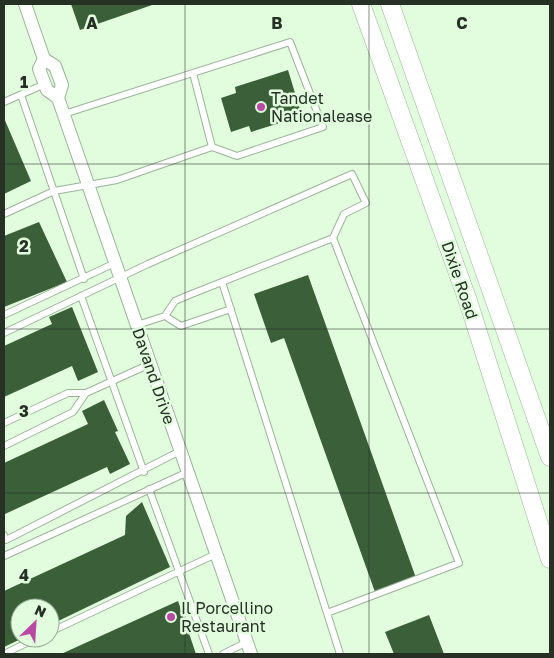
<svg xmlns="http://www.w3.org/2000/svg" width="554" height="658" font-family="'Golos Text',sans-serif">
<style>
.building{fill:#3b5f39}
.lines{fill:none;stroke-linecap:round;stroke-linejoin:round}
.service-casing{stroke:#9ab497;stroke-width:8}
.minor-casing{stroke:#9ab497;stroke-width:14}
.secondary-casing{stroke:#9ab497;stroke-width:19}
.service{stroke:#fff;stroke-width:6}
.minor{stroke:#fff;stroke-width:12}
.secondary{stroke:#fff;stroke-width:18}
.grid{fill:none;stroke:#263025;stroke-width:1;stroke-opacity:0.55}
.poi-dot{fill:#ba49a5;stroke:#e1fdde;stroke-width:2}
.labels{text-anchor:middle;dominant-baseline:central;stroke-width:5;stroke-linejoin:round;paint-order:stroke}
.poi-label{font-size:16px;fill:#263025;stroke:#e1fdde;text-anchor:start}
.street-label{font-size:16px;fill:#263025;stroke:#e1fdde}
.grid-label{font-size:16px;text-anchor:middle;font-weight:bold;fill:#263025;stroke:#e1fdde;stroke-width:5;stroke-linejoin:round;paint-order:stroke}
</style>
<rect width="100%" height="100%" fill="#e1fdde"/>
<path class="building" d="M71,4H155L80,30Z
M288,70L302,116L251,132L249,126L231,132L221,98L236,93L235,87Z
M4,118L31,181L4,194Z
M39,222L67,282L4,307V236Z
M308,275L416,578L375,592L284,338L271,343L254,294Z
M72,307L98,372L78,381L72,366L4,397V346L52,324L49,317Z
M104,400L118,431L115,432L130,464L110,474L107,467L5,514L4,463L88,424L82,411Z
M142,502L170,567L50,625V608H20V638H23L4,647V591L125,535L126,516Z
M178,601L196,654H61Z
M429,615L444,654H394L385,632Z"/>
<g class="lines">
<defs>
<path id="service" d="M193,73L212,147
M21,95L84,279
M4,102L45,84
M4,214L54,191L117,180L212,147L237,156L323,127L290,42L64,114
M222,282L340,654
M81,296L144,472
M4,315L115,263
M165,316L181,326L231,309
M137,325L165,316L175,301L189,295L333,238L459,563L327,613
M4,333L148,264L352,174L366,203L344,214L333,238
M4,423L68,393H86
M4,446L73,412L86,393L150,364
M149,489L209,654
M4,535L6,540L180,451
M4,556L188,472
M50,632L216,554
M4,654L37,638
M223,654L247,642"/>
<path id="minor" d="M25,4L44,59L55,66L62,85L58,98L251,654
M44,59L39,69L47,90L58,98"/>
<path id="secondary" d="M361,4L468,301L550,559
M390,4L550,457"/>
</defs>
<use href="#service" class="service-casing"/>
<use href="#minor" class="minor-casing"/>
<use href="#secondary" class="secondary-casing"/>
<use href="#service" class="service"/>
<use href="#minor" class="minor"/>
<use href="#secondary" class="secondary"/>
</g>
<path class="grid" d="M185,4V654M369,4V654M4,164H550M4,329H550M4,493H550"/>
<g class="poi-dot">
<circle cx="261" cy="107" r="5"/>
<circle cx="171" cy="617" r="5"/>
</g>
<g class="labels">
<g class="poi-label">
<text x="271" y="98">Tandet<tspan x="271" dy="18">Nationalease</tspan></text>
<text x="181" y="608">Il Porcellino<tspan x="181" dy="18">Restaurant</tspan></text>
</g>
<g class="street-label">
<text transform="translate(460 280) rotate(71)">Dixie Road</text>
<text transform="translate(154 376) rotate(71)">Davand Drive</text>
</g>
</g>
<g class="grid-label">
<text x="92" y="29">A</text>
<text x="277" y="29">B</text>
<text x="462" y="29">C</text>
<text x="24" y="88">1</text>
<text x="24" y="252">2</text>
<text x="24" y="417">3</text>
<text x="24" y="581">4</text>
</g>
<rect width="554" height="658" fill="none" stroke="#263025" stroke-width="10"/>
<g transform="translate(35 623) rotate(25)"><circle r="24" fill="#e1fdde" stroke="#96ab94"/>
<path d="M0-4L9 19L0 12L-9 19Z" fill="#ba49a5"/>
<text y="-8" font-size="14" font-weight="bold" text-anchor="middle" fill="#263025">N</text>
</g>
</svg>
